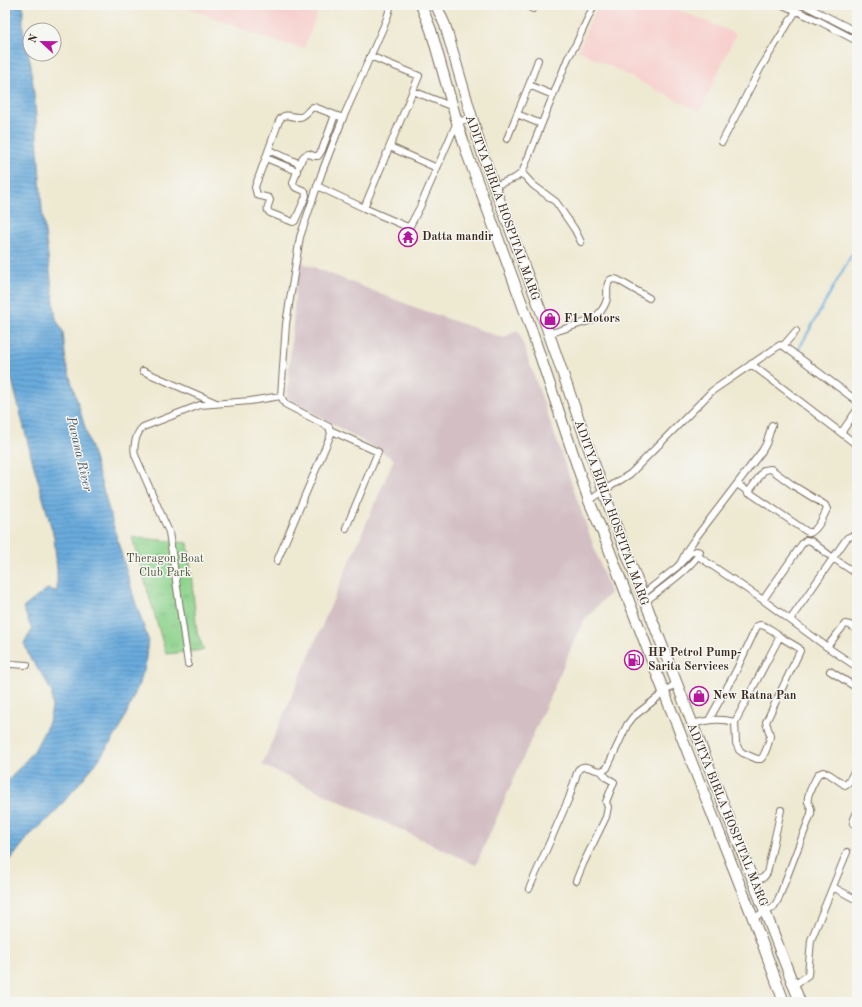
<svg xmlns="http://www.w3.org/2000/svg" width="862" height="1007" font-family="'Old Standard TT',serif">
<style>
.built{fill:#f7d0cd}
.industrial{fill:#d2bec3}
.park{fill:url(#park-tufts);stroke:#647e56}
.water{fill:url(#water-rules);stroke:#526a7e}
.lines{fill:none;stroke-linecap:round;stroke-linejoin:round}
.stream{stroke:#69abdd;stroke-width:2}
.minor-casing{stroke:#7a6d5d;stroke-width:8}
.primary-casing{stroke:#7a6d5d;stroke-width:12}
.minor{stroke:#fff;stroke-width:6}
.primary{stroke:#fff;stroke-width:10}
.labels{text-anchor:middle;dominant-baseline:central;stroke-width:3;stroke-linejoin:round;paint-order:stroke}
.street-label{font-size:12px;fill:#3b2a1e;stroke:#f6f6f2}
.poi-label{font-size:12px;font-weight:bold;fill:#3b2a1e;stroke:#f6f6f2;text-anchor:start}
.park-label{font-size:12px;fill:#50543a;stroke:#f6f6f2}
.water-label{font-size:13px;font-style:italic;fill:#4b5761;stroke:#f6f6f2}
</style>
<defs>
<pattern id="park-tufts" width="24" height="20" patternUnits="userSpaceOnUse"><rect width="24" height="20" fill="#8ed38d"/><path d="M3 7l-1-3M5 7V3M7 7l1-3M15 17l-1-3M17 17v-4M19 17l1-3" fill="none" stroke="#7bb579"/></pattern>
<pattern id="water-rules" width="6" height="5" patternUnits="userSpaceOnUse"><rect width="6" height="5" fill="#69abdd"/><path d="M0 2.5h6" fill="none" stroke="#588bb3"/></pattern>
</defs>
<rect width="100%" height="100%" fill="#f6f6f2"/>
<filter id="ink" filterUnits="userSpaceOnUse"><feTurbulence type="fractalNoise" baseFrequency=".025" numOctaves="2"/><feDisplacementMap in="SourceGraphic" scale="8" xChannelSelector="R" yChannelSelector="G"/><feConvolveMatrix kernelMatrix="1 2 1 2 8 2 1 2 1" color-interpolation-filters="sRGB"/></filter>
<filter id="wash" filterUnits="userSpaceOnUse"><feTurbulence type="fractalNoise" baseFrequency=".012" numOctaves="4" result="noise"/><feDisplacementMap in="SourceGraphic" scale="16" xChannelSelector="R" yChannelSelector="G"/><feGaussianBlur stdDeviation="0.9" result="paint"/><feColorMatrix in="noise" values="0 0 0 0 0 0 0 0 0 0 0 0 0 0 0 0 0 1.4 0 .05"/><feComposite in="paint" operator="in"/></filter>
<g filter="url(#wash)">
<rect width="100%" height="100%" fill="#eee9d1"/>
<path class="built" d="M181,5H320L304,49L256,35Z
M598,5H667L736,34L700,112L578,50Z"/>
<path class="industrial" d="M298,261L414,307L503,338L518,330L610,593L583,621L476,865L262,765L394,459L287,398Z"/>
<path class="park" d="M132,537L188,543L197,633L204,650L166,654Z"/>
<path class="water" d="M5,5H23V29L31,65L35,103L42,209L56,319L63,332L66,363L99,475L135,601L148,639L145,667L138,686L120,729L97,762L52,816L30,835L5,867V784L34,751L49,722L52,707V693L45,679L30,658L24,643L32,630L23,608L47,589L57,591V570L54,537L33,463L5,353Z"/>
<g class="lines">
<path class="stream" d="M796,354L857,245"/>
</g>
</g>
<g filter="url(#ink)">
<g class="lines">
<defs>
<path id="minor" d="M525,5L533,9L537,5
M783,5L819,21L857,41
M804,5L857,32
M529,85L538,60
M413,91L453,107
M517,114L529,85L553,95
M507,139L517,114L541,124
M722,142L760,69L796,11
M390,147L437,168
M269,150L300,164L299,166
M266,158L297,171L293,183L295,187L305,191L306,196L295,221L293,222L270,213C265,209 269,205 270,200L269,198L257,195L255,187L279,121C285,111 291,118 300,117C305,117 308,110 313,107L317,108L343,118
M300,164C302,158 303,155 309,154L314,156H318L322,150L335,115
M522,173L533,185L556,202L575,230L581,242
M317,186L364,208L403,225L409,227L411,224L420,207L457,122L472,118
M494,186L515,178L522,173L568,58L576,44L594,5
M364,208L419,76L370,56
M548,334L592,320C598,316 606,306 607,298C608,292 604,275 618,280L649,298
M783,346L796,331
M751,364L857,445
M143,371L216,403
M330,430L378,452L346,528
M841,433L857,410
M737,484L806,531L810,533C817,530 824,516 827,509L825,505L794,486L771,469L764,470L748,493
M589,501L603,491L630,474L712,391L777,347L780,345L785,347L857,401
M698,556L763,600L802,544L806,540L811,541L833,558L857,574
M277,561L331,434L330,430L329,427L285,404L281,396
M681,562L687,550L694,540L762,451L766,444L772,425
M642,595L677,567L690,553L696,551L700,552C692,568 659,590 645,602
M763,600L827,647L857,667
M790,620L847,538C850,536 853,535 857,536
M827,647L845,624L850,625L857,630
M5,661L11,664L27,665
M188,664L169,532L135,455C133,446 136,433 143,427L200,405L250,401L281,396L286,324L300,237L322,172L343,118L386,21L391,5
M830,671L857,688
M709,720L736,671L757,626C758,626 759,625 760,625C765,625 777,633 779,636L778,640L735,722L736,743L739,750L743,753L757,759H761C765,755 770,740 770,735C769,731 767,726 766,722L767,720L800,651L799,648L782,638
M692,724C708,720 718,718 735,722
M857,812L854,819L853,823L857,826
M576,881L583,864L606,817L608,807L606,802L614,782L607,778L601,771
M753,883L764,877L767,873L781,810
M833,887L857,900
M529,889L569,798L578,770C587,760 597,777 607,768L627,725L633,717L676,683
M753,918L773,908L778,900L811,814C812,806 810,808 808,802C806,795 815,781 818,774L823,772L829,774L845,785L848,783L857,766
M793,986L808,975L811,940L847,852"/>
<path id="primary" d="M421,5L431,30L457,122L468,156L528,320L589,501L602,531L664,692L753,918L784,1002
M436,5L445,25L482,152L494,186L542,314L616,526L800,1002"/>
</defs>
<use href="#minor" class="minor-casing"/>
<use href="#primary" class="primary-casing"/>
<use href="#minor" class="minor"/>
<use href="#primary" class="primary"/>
</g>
</g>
<defs>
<symbol id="temple-ring" viewBox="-11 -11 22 22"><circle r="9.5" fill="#f6f6f2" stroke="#b5179e" stroke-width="1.5"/><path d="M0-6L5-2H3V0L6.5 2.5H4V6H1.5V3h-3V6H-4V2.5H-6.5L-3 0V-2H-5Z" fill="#b5179e"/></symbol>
<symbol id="shop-ring" viewBox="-11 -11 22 22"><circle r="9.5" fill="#f6f6f2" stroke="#b5179e" stroke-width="1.5"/><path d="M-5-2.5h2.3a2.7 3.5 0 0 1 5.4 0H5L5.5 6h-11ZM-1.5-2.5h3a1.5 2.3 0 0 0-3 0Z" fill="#b5179e"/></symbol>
<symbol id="fuel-ring" viewBox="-11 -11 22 22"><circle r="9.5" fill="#f6f6f2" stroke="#b5179e" stroke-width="1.5"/><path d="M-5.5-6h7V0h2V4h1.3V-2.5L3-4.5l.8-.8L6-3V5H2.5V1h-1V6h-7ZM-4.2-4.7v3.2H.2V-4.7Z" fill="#b5179e"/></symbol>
</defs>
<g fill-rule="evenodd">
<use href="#temple-ring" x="397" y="226" width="22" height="22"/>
<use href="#shop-ring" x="539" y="308" width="22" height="22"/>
<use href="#fuel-ring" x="623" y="649" width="22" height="22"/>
<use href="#shop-ring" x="688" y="685" width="22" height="22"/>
</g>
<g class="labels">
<g class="street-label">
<text transform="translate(502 208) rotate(70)">ADITYA BIRLA HOSPITAL MARG</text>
<text transform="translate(611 513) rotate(70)">ADITYA BIRLA HOSPITAL MARG</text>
<text transform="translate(727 815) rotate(68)">ADITYA BIRLA HOSPITAL MARG</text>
</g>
<g class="poi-label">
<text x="422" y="237">Datta mandir</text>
<text x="564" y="319">F1 Motors</text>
<text x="648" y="653">HP Petrol Pump-<tspan x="648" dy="14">Sarita Services</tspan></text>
<text x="713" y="696">New Ratna Pan</text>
</g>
<g class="park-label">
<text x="165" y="559">Theragon Boat<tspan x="165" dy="14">Club Park</tspan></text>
</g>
<g class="water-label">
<text transform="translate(79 454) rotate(77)">Pavana River</text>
</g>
</g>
<rect width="862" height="1007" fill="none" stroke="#f6f6f2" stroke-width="20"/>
<g transform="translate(42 42) rotate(292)"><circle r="19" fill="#f6f6f2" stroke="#aba49d"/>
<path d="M0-3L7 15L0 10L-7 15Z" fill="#b5179e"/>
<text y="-6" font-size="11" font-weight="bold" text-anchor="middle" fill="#3b2a1e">N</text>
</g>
</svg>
